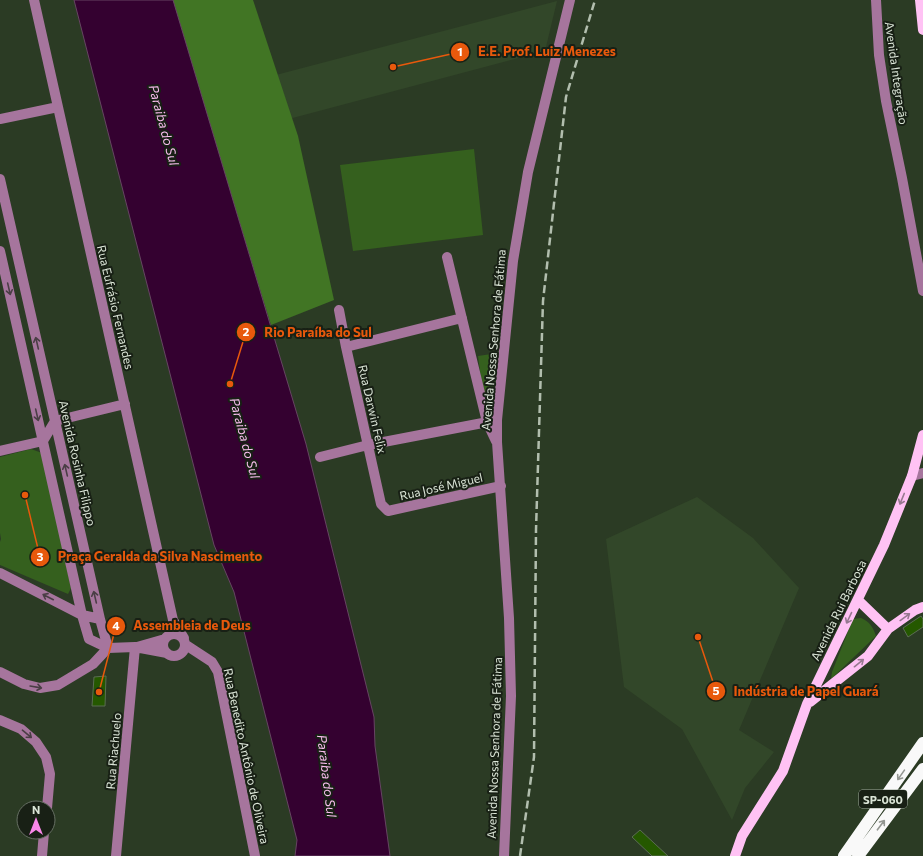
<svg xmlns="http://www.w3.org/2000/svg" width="923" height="856" font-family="Commissioner,sans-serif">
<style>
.built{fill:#324729}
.green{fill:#35601e}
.forest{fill:#417524}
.water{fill:#340130;stroke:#664562}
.building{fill:#255800;stroke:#5b6d53}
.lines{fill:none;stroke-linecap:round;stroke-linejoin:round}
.minor{stroke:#a6759d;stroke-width:10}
.major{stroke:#ffc2f4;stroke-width:10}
.highway{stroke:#f9f9f9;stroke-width:12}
.rail{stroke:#b2beae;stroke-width:2.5;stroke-dasharray:8 4;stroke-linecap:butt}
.oneway{stroke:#4a3e45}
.oneway2{stroke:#977990}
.oneway3{stroke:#949792}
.labels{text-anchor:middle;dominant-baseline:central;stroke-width:4;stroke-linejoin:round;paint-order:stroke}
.shield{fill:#182015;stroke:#a0aa9d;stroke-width:1}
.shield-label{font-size:11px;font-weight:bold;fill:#dbe5d7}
.street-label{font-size:12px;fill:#dbe5d7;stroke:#182015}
.water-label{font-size:13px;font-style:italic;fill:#f8bdee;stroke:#182015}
.leader{fill:none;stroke:#e8590c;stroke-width:1.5}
.callout-dot{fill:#e8590c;stroke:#182015;stroke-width:1.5}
.mark-label{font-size:12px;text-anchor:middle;font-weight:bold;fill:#fff}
.callout-label{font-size:13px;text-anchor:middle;font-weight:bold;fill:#e8590c;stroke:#182015;stroke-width:4;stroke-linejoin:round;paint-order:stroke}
</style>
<rect width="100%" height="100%" fill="#2b3b24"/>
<path class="built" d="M557,1L545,51L251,129L242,84Z
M697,497L753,538L799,588L739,730L774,752L745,788L732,820L682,729L624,687L606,539Z"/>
<path class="green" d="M474,149L483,235L353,251L340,165Z
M498,353L492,402L483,394L478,356Z
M31,449L42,453L71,588L68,594L0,565V542L1,539L0,533V457Z
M861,618C870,622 873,627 876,636L831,679L832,672L853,619Z"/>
<path class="forest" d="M171,0H253L298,136L334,300L271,325Z"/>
<path class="water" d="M74,0H173L306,444L374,717L375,746L390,856H295L297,840L234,592L214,545Z"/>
<path class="building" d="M921,616L923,619V627L908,637L903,628Z
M106,676L105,706H92L94,677Z
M640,830L668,856H652L632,837Z"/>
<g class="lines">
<path class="minor" d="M34,0L173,620L184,638
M876,0L879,55L886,101L902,178L923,291
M0,119L58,107
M0,179L100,619L108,648
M0,251L82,615L89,639L108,648L135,647L167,653
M447,257L487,422L496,441
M339,310L346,347L381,504L388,511L501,486
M346,347L462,318
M0,451L43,441L55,421L125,404
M320,457L368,445L493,421
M912,476L923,473
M0,573L82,615L100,619
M163 645a11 11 0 1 1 22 0a11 11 0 1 1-22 0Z
M186,645L212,662L218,672L255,856
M137,647L165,639
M0,672L24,684L40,688L58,685L93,664L108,648
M0,720L21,729L36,742L46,757L50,774L47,808
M42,856L44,832
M116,856L135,647
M504,856L511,696L509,618L497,442V420L513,261L528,172L570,0"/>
<path class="major" d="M920,0L923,30
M858,600L888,629
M810,702L868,656L888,629L915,610L923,607
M735,856L742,836L783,771L807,704L884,545L912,476L923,435"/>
<path class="highway" d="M844,856L923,743
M858,856L923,769"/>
<path class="rail" d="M520,856L534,757L536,530L543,301L566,97L595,0"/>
</g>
<defs><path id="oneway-shaft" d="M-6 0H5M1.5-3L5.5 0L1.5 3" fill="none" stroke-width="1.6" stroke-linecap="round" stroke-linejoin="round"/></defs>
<g class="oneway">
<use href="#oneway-shaft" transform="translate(9 289) rotate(77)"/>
<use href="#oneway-shaft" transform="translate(37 343) rotate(-103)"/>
<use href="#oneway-shaft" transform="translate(37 415) rotate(77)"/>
<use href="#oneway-shaft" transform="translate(66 470) rotate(-103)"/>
<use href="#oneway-shaft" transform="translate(48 597) rotate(-153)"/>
<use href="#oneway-shaft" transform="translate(95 597) rotate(-103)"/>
<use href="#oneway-shaft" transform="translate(36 687) rotate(10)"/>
<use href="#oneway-shaft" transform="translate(27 734) rotate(40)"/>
</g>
<g class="oneway2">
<use href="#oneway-shaft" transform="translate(902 499) rotate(112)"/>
<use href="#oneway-shaft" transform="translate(905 617) rotate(-36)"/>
<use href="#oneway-shaft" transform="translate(849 618) rotate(115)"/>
<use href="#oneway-shaft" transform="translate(859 663) rotate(-39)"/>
</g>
<g class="oneway3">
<use href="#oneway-shaft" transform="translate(901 775) rotate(125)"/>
<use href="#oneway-shaft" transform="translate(881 825) rotate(-53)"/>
</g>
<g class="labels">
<rect class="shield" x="859" y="790" width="48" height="18" rx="3"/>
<g class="shield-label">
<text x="883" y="799">SP-060</text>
</g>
<g class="street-label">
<text transform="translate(897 73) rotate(82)">Avenida Integração</text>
<text transform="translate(116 307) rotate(77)">Rua Eufrásio Fernandes</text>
<text transform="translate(493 340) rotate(-85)">Avenida Nossa Senhora de Fátima</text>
<text transform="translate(373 409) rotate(77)">Rua Darwin Felix</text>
<text transform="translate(78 463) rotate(77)">Avenida Rosinha Filippo</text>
<text transform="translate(441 486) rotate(-13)">Rua José Miguel</text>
<text transform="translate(838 610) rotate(-64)">Avenida Rui Barbosa</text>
<text transform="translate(494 748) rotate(-88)">Avenida Nossa Senhora de Fátima</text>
<text transform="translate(113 751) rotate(-85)">Rua Riachuelo</text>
<text transform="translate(247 756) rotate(78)">Rua Benedito Antônio de Oliveira</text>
</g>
<g class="water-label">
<text transform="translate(164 125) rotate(75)">Paraiba do Sul</text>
<text transform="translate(245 438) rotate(75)">Paraiba do Sul</text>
<text transform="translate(327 776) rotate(83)">Paraiba do Sul</text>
</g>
</g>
<path class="leader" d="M393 67L460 52M230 384L246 332M25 495L40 557M99 692L116 626M698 637L716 691"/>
<g class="callout-dot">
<circle cx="393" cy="67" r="4"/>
<circle cx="230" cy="384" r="4"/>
<circle cx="25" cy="495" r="4"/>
<circle cx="99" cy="692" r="4"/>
<circle cx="698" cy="637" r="4"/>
<circle cx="460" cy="52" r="10"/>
<circle cx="246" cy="332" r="10"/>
<circle cx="40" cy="557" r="10"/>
<circle cx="116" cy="626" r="10"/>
<circle cx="716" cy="691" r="10"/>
</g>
<g class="mark-label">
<text x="460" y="56">1</text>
<text x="246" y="336">2</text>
<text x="40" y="561">3</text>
<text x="116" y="630">4</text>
<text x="716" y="695">5</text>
</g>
<g class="callout-label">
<text x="547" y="56">E.E. Prof. Luiz Menezes</text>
<text x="318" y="337">Rio Paraíba do Sul</text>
<text x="160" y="561">Praça Geralda da Silva Nascimento</text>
<text x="192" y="630">Assembleia de Deus</text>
<text x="806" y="696">Indústria de Papel Guará</text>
</g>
<g transform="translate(36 820)"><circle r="19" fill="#182015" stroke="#666f63"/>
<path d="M0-3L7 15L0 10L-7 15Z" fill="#f987e9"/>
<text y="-6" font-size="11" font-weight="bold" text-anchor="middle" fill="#dbe5d7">N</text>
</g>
</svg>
